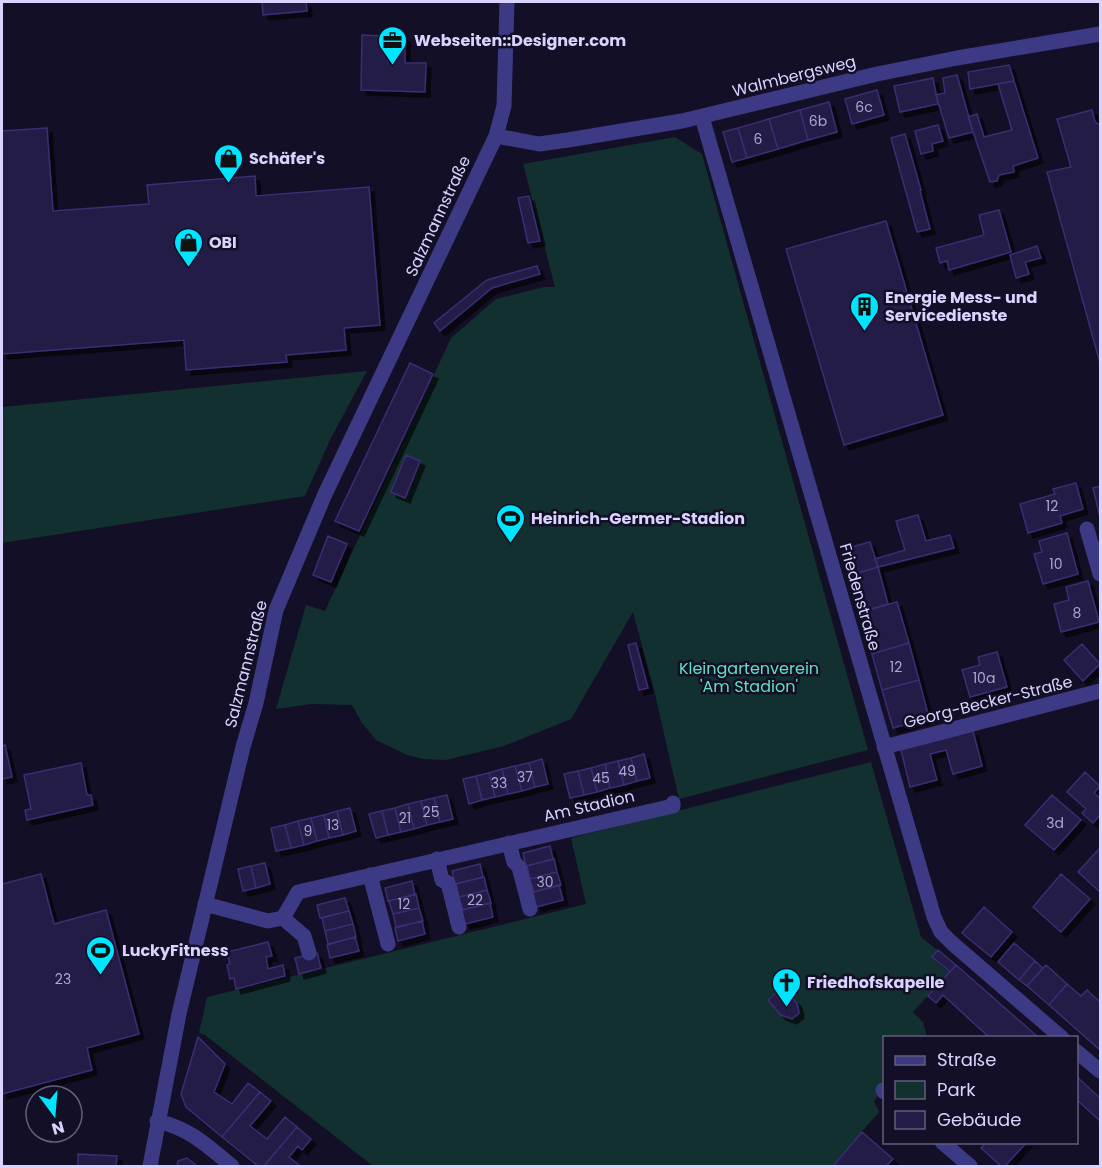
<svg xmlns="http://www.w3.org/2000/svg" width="1102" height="1168" font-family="Poppins,sans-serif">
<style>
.green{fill:#12302f}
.building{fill:#241b47;stroke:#3b2d73;stroke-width:1.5;filter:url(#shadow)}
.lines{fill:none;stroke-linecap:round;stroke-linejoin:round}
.street{stroke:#3d3a85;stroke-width:15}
.labels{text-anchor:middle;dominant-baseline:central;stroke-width:5;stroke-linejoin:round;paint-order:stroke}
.number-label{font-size:14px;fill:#aca6d1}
.poi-label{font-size:16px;font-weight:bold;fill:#d9d4ff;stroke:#130f26;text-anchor:start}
.street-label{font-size:16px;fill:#d9d4ff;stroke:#130f26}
.park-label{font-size:16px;fill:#5fe0c0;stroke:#130f26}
</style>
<defs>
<filter id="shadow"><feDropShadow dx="5" dy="5" stdDeviation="0" flood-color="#0009"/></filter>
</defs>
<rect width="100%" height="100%" fill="#130f26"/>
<path class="green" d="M675,137L702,154L868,750L679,799L654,690L633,612L571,719L504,746L446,760L423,759L407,755L376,740L362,723L352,705L312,704L276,709L306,605L325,611L451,338L496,299L544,287H555L523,164Z
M367,371L330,440L305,496L2,543V407Z
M871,762L921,937L956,965L913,1012L923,1022L927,1037L884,1038V1088L874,1101L879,1112L832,1166H373L205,1035L199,1033L207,997L586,904L571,838Z"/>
<path class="building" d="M262,2H306L307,11L263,15Z
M362,35L405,37V63H426L425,92L361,90Z
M1009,65L1014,81L970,89L968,72Z
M957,75L973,132L949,138L936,95L945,93L943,78Z
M933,78L938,104L900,112L894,86Z
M1014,81L1038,158L1013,166L1014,172L999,175L997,181L990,182L968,117L977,114L984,137L1012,130L998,84Z
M877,90L884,115L852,124L845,99Z
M829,102L837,132L808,140L800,110Z
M800,110L808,140L778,149L769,119Z
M1092,110L1095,122L1100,125V363L1047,172L1071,167L1057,119Z
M769,119L778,149L747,158L738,128Z
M938,125L943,141L932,144L933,151L921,154L915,131Z
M47,128L53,211L149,204L147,185L255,176L256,196L369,187L380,325L344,328L346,350L286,355L287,362L186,370L184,340L2,354V131Z
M738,128L747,158L732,162L723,132Z
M905,134L921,190L920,191L930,229L917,232L891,138Z
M529,196L540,241L528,243L518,198Z
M999,210L1011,252L949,270L947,261L940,263L936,248L984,235L979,215Z
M886,221L943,415L844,445L786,249Z
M1037,246L1041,258L1025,262L1029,274L1016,278L1010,255Z
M537,266L540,274L492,288L440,331L434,323L487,280Z
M410,363L433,374L359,531L335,521Z
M406,455L420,461L405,498L391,492Z
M1076,483L1083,509L1060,516L1062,523L1028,533L1020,504L1055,494L1053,489Z
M1100,486V517L1093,488Z
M918,515L926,541L950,535L954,548L878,567L875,559L905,550L896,521Z
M1067,533L1078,574L1043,584L1034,554L1042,552L1039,541Z
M328,536L347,544L331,582L313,575Z
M870,542L878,567L851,575L844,549Z
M878,567L888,604L861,612L851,575Z
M1088,581L1099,622L1061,632L1054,604L1069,600L1066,587Z
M897,602L909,643L872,654L861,612Z
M636,643L648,688L639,690L628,645Z
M909,643L919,680L882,690L872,654Z
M1082,644L1100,664L1083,681L1064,660Z
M997,652L1007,687L970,697L962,670L980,665L978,657Z
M919,680L929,718L893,728L882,690Z
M973,731L982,766L953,774L946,750L930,754L937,780L910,787L901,750Z
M5,745L12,777L2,779V746Z
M644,754L650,778L637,781L631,758Z
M631,758L637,781L624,785L618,761Z
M542,759L548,784L535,787L529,763Z
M618,761L624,785L610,788L605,764Z
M81,763L87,795H91L93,805L27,820L25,810L31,809L24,775Z
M529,763L535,787L522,791L515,766Z
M605,764L610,788L597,792L591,768Z
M515,766L522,791L508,794L502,769Z
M591,768L597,792L584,795L578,771Z
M502,769L508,794L495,797L489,773Z
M578,771L584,795L570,798L564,774Z
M1085,772L1100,786L1094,793L1100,798V815L1093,823L1082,813L1086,809L1067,792Z
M489,773L495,797L482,800L476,776Z
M476,776L482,800L469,804L463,779Z
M447,795L453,819L440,822L434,798Z
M1052,795L1081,820L1054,850L1025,825Z
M434,798L440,822L427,825L421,801Z
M421,801L427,825L414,829L408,804Z
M408,804L414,829L401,832L395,808Z
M350,808L356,831L343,835L337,811Z
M395,808L401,832L388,835L382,811Z
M337,811L343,835L329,838L324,815Z
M382,811L388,835L376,838L369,814Z
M324,815L329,838L317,841L311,818Z
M311,818L317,841L304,845L298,821Z
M298,821L304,845L291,848L285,825Z
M285,825L291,848L276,851L271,828Z
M550,846L553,859L526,866L523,853Z
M1100,848V892L1078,872Z
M554,859L557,872L530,879L527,866Z
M265,863L270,884L256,888L251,866Z
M480,864L483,877L455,884L452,871Z
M251,866L256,888L243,891L238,869Z
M557,872L561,885L534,892L530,879Z
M41,874L54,924L106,910L139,1034L87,1048L92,1070L2,1094V884Z
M1061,874L1090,899L1061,932L1033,907Z
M484,877L487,890L459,897L456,884Z
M412,881L415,895L388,901L385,888Z
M559,885L563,900L536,907L533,892Z
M487,890L491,903L463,910L459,897Z
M416,894L419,908L393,914L389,901Z
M345,898L349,911L320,918L317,905Z
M490,903L493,917L465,924L461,910Z
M984,907L1012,932L991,957L962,933Z
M419,908L423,921L396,927L393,914Z
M349,911L353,924L325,931L322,918Z
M422,921L425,934L398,941L395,928Z
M353,924L356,937L328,944L325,931Z
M355,937L359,951L330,958L327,945Z
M268,942L272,956L266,957L268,969L283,965L285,976L236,989L234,978L230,979L227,965L230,964L227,952Z
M1014,943L1035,961L1019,980L998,962Z
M938,950L956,965L950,972L932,957Z
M317,953L321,968L299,974L295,958Z
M1035,961L1043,968L1027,986L1019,980Z
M956,965L1039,1038H990L943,995L936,1003L928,996Z
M1046,965L1067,984L1049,1005L1027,986Z
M1067,984L1081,996L1087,990L1100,1002V1050L1049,1005Z
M783,987L797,1003L799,1013L792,1019L781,1015L768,1000Z
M198,1037L225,1064L214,1092L232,1104L248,1083L260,1092L222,1137L186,1107L181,1094Z
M1076,1076L1100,1098V1121L1076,1099Z
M260,1092L271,1101L250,1126L267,1139L285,1117L297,1127L264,1166H258L222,1137Z
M297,1127L311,1139L302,1150L298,1146L289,1157L300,1166H264Z
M862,1132L893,1159L886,1166H833Z
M986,1142H1027L1005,1166H1001L981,1148Z
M78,1154L117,1156L116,1166H78Z
M187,1158L197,1166H177L178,1161Z"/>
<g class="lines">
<path class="street" d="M702,117L934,917L941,932L952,943L1062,1038
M496,136L539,144L568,140L682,121L877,74L957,58L1100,34
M1087,529L1100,574
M884,747L1100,691
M509,843L514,862L519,867L530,909
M437,859L442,880L448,883L459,927
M370,875L388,944
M205,904L268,921L283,918L298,892L673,806V803
M283,918L304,936L309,953
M1076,1051L1100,1071
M883,1090L884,1092
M157,1121C191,1129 206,1145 232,1166
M942,1142L970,1166
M150,1166L179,1014L243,747L256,703L276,610L325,494L496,136L504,106L507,2"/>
</g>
<defs>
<symbol id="office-pin" viewBox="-11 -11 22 30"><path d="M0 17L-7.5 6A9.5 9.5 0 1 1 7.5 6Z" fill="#00e5ff" stroke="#130f26"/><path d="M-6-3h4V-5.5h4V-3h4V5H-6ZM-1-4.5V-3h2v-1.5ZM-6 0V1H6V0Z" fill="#111"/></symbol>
<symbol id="shop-pin" viewBox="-11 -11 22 30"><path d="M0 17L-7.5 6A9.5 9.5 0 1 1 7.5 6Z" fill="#00e5ff" stroke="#130f26"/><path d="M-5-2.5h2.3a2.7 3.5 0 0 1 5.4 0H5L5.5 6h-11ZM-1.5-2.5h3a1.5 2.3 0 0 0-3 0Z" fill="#111"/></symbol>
<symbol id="building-pin" viewBox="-11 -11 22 30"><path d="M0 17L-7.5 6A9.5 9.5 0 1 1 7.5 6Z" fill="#00e5ff" stroke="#130f26"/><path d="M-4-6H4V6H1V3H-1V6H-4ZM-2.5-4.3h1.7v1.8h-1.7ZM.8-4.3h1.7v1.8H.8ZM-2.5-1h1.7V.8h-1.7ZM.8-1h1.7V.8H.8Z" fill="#111"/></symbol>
<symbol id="stadium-pin" viewBox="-11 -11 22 30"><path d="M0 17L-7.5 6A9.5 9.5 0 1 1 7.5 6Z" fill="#00e5ff" stroke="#130f26"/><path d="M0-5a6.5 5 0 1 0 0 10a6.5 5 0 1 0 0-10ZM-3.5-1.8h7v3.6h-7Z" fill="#111"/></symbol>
<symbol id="church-pin" viewBox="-11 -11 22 30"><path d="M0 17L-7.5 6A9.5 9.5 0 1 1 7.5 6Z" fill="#00e5ff" stroke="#130f26"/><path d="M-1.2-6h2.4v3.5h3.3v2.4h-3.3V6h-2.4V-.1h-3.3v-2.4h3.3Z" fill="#111"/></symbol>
</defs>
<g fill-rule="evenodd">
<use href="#office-pin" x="376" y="24" width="33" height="45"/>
<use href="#shop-pin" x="212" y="142" width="33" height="45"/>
<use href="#shop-pin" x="172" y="226" width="33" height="45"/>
<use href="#building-pin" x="848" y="290" width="33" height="45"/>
<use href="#stadium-pin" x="494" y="502" width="33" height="45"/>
<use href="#stadium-pin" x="84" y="934" width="33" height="45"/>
<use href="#church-pin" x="770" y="966" width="33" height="45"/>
</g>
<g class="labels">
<g class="number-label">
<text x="864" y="107">6c</text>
<text x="818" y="121">6b</text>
<text x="758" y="139">6</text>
<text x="1052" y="506">12</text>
<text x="1056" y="564">10</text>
<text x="1077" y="613">8</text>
<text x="896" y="667">12</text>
<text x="984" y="678">10a</text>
<text x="627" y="771">49</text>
<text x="525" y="777">37</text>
<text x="601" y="778">45</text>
<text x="499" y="783">33</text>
<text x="431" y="812">25</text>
<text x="405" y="818">21</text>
<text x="1055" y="823">3d</text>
<text x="333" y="825">13</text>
<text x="308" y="831">9</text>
<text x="545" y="882">30</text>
<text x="475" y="900">22</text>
<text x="404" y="904">12</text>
<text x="63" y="979">23</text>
</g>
<g class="poi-label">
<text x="414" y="40">Webseiten::Designer.com</text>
<text x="249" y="158">Schäfer's</text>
<text x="209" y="242">OBI</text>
<text x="885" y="297">Energie Mess- und<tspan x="885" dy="18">Servicedienste</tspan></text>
<text x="531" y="518">Heinrich-Germer-Stadion</text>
<text x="122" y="950">LuckyFitness</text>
<text x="807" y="982">Friedhofskapelle</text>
</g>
<g class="street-label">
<text transform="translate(794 76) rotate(-14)">Walmbergsweg</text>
<text transform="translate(438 216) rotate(-65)">Salzmannstraße</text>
<text transform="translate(860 597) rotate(74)">Friedenstraße</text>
<text transform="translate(246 664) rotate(-76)">Salzmannstraße</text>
<text transform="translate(988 702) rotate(-14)">Georg-Becker-Straße</text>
<text transform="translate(589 806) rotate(-13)">Am Stadion</text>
</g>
<g class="park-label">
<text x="749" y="668">Kleingartenverein<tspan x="749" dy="18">'Am Stadion'</tspan></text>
</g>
</g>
<rect width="1102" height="1168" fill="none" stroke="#d9d4ff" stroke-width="6"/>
<rect x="883" y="1036" width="195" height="108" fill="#130f26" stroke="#625e7d" stroke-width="1.5"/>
<rect x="895" y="1056" width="30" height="9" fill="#3d3a85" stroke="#625e7d" stroke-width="1.5"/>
<text x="937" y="1066" font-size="18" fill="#d9d4ff">Straße</text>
<rect x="895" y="1081" width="30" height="18" fill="#12302f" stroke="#625e7d" stroke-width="1.5"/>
<text x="937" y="1096" font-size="18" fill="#d9d4ff">Park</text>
<rect x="895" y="1111" width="30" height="18" fill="#241b47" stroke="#625e7d" stroke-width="1.5"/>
<text x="937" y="1126" font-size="18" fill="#d9d4ff">Gebäude</text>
<g transform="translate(54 1114) rotate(164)"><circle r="28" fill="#130f26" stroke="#625e7d" stroke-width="1.5"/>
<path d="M0-4.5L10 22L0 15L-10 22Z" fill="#00e5ff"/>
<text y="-9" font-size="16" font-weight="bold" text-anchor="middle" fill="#d9d4ff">N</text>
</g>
</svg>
